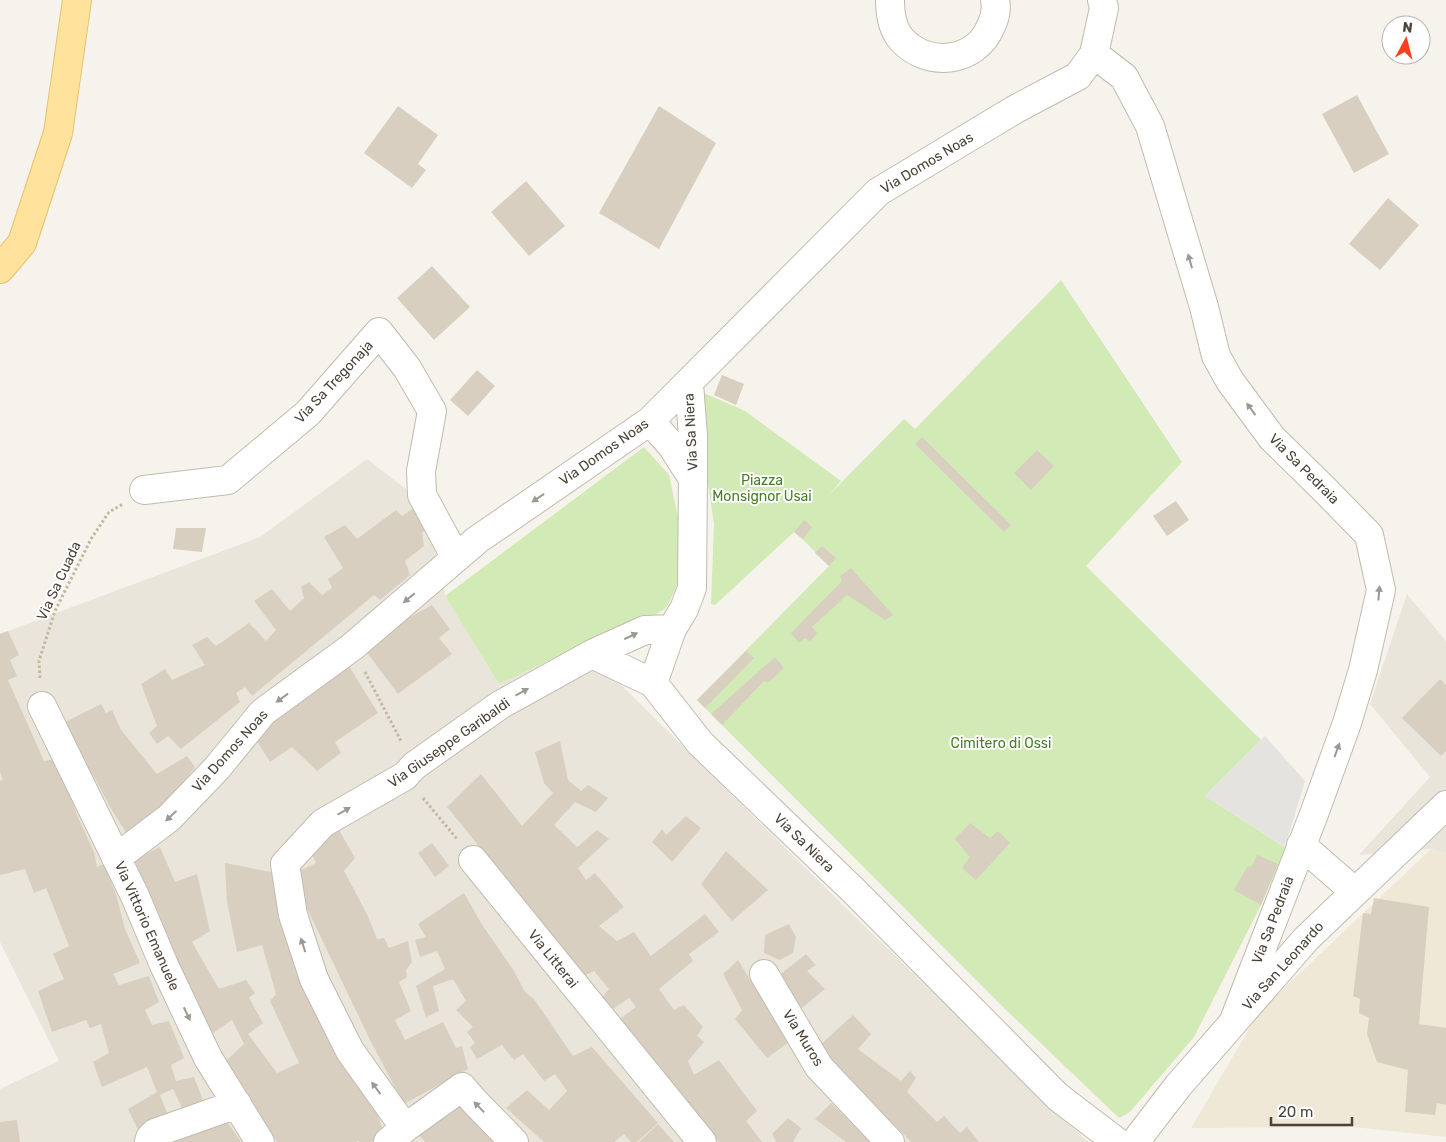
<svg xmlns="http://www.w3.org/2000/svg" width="1446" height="1142" font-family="Rubik,sans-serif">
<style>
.residential{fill:#eae5da}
.education{fill:#efe8d6}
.green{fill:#d2eab5}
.parking{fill:#e5e3e0}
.building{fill:#d8cfc1}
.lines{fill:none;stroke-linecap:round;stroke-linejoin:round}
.minor-casing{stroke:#c2bbae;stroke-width:30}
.major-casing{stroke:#e6c16a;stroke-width:30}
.path{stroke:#c4b79f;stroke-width:3;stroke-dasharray:2.5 2.5;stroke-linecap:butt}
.minor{stroke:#fff;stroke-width:28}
.major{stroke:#ffe39c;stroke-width:28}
.oneway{fill:#9c9892}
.labels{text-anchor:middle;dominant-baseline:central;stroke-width:4;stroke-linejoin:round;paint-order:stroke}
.street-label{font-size:14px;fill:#4b4439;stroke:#fff}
.park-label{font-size:14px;fill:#4a7f2a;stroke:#fff}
</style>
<rect width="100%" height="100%" fill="#f6f3ec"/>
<path class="residential" d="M367,459L460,531L443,581L445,596L499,684L600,636L607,671L851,913L1088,1142H0V1089L59,1061L0,942V634L260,537Z
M1407,594L1446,641V854L1431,849L1359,855L1430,777L1370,704Z"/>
<path class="education" d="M1431,849L1446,854V1137L1354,1127L1191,1128L1259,1012Z"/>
<path class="green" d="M1061,280L1182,462L1086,566L1261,740L1205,796L1286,848L1261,905L1194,1037L1130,1112L1119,1118L1005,1009L697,700L829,566C817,555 807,542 794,532L715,605L711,604L714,524L698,417L704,393L745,411L841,481L827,497L904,419L915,429Z
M644,447L669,475L679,522L681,563L676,588L666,608L651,618L614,630L499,684L445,596Z"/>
<path class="parking" d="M1265,736L1305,781L1285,847L1205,796Z"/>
<path class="building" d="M1357,95L1389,154L1354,173L1322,114Z
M398,106L438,135L418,164L426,170L412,188L364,153Z
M659,106L716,143L659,249L599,213Z
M526,181L565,226L529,256L491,212Z
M1388,198L1419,225L1380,270L1349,244Z
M432,266L470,307L434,340L397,298Z
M477,370L495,386L468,416L450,400Z
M722,375L744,384L736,405L714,395Z
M922,437L1011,525L1004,532L915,444Z
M1037,450L1054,466L1031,490L1014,473Z
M1176,501L1189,520L1167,536L1153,516Z
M422,503L436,522L422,533L424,546L405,561L410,575L380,600L374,595L252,696L245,687L236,693L240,702L181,749L168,736L157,744L149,733L157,726L141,684L165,669L172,680L205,665L192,645L207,637L216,646L249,623L266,641L276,630L254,601L272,589L290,611L304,598L301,587L309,582L322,595L332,588L328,579L343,568L324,537L345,525L357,539L396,510L402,516Z
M804,520L812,527L803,539L794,532Z
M176,528H206L202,552L173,549Z
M822,546L836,558L829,566L815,553Z
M851,568L893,615L885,620L847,595L812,627L817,633L810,642L805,638L799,643L791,633L842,581L840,576Z
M432,605L450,629L439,638L452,654L398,694L365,650L405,620Z
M8,631L19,655L10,660L17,676L8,680L44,761L55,759L70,792L77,815L94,852L97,867L104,864L116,894L125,929L140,963L113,974L119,985L149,976L159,1002L145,1010L152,1025L169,1021L184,1058L171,1065L176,1081L194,1077L206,1108L185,1114L173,1089L160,1095L170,1120L140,1134L128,1109L157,1092L147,1067L102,1087L93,1062L109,1053L101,1024L90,1028L86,1020L52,1032L38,991L64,979L53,954L69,946L46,888L34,893L25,869L0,875V781L3,779L0,772V634Z
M746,651L754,658L705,708L697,700Z
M775,657L784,668L768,683L764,681L722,725L711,714Z
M349,666L378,713L335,742L341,753L317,771L292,747L270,762L253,735Z
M1440,679L1446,685V751L1441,756L1402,718Z
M101,704L106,713L112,710L121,730L157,774L187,756L195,767L174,795L128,836L110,807L97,782L61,724Z
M560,741L568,780L581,791L588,785L608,798L596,812L575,802L554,825L577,847L597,830L609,839L578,868L586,880L595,873L624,907L599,926L617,941L634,932L651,956L705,914L719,932L689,954L693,961L659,989L674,1010L684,1005L703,1027L697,1036L704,1042L688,1061L694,1075L719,1060L757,1111L746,1121L762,1142H719L620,1019L636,1007L629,998L613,1009L602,997L609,989L594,971L582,977L518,892L505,878L447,807L481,774L522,826L553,793L544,783L535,752Z
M686,816L701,828L672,862L652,842L662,829L666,835Z
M970,823L990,838L998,831L1010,843L976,880L962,868L970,857L955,839Z
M339,830L355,858L344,871L367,914L377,939L384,938L389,948L408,941L412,962L406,970L407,977L399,982L411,1011L395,1020L405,1040L443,1022L456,1048L462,1046L468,1069L404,1104L371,1042L291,875L316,863L310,851Z
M432,843L449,866L435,877L418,853Z
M160,847L175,882L197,874L210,931L192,942L219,989L246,980L255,993L249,998L263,1023L248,1034L277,1073L299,1063L270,1001L276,994L262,945L237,952L227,902L225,863L271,872L274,884L305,986L322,1021L378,1115L383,1131L372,1142H360L358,1141L356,1142H277L227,1060L244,1044L232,1020L213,1033L180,984L130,862Z
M726,851L768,890L732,921L701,884Z
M1257,855L1278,864L1261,905L1234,890L1247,867L1252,866Z
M464,893L481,923L514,971L525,992L534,999L573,1056L592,1047L658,1123L637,1142H631L624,1134L614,1142H544L506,1108L527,1090L549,1110L567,1091L555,1074L544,1081L523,1054L514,1060L502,1045L477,1059L470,1047L475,1043L467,1032L473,1027L456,1010L466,1001L453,979L433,986L439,1011L426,1017L416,986L445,969L437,951L420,957L415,940L426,937L418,924Z
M1374,898L1429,907L1419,1024L1446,1028V1105L1437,1103L1435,1115L1405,1112L1408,1070L1377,1062L1367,1034L1369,1018L1359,1013L1360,999L1353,996L1363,913L1371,914Z
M789,924L796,937L793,953L780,960L764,953L765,935Z
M806,954L816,965L807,971L825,989L802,1008L778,976Z
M738,960L789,1042L767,1058L735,1019L742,1010L723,974Z
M853,1015L871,1034L858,1049L901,1081L910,1071L916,1078L907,1092L937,1122L944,1116L960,1133L967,1127L979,1142H911L819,1046Z
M457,1098L500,1142H425L416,1132Z
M831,1103L871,1142H846L815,1119Z
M222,1114L241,1142H157Z
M788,1118L801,1128L793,1142H776L772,1134Z
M17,1120L20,1142H0V1122Z
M658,1124L674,1142H639Z"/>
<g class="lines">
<defs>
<path id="minor" d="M890,0C890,14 892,29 902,40C928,68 976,63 991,26C995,18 997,9 995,0
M1094,54L1124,77L1150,126L1204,307L1216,356L1230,381L1272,438L1323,488L1369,535L1381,590L1363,670L1347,723L1314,814L1233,1023
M689,384L693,436V479
M650,421L672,446L693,479L692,588L684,609L672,629L653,683
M144,490L228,480L308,413L379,332L407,368L432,411L421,471L422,495L456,558
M592,654L653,683L700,743L854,891L1058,1097L1117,1142
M42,706L135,896L164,965L208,1058L260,1142
M1301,845L1354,891
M116,858L169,818L217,768L263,712L352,647L477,540L650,421L878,192L1014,110L1078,76L1094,54L1104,8L1102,0
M473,860L702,1142
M764,974L819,1067L890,1142
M405,1128L350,1051L314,979L293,915L285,864L323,823L405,776L414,766L500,705L592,654L645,630L672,629
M149,1142L150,1138L155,1133L237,1104
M388,1142L405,1128L462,1087L474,1101L514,1142
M1135,1142L1178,1086L1306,939L1446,805"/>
<path id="major" d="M0,269L22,243L58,133L77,0"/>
</defs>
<use href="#minor" class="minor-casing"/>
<use href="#major" class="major-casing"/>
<path class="path" d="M365,672L401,741
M40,678L39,661L55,611L91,539L109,512L123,504
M423,798L457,839"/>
<use href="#minor" class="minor"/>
<use href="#major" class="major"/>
</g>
<defs><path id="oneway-solid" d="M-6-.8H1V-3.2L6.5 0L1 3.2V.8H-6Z" transform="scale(1.25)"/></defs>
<g class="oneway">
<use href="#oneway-solid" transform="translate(1190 261) rotate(-106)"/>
<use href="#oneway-solid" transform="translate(1251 409) rotate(-126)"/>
<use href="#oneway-solid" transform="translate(538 498) rotate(146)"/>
<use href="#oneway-solid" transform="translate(1379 593) rotate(-85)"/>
<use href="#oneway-solid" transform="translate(409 598) rotate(140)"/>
<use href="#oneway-solid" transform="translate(631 636) rotate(-25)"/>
<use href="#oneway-solid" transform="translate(522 692) rotate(-29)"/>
<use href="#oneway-solid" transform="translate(282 698) rotate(144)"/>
<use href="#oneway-solid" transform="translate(1337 750) rotate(-70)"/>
<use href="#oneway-solid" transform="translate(344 811) rotate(-30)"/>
<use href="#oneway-solid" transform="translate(171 816) rotate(137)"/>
<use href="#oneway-solid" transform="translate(303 945) rotate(-108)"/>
<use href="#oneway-solid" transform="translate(187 1014) rotate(65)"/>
<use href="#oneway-solid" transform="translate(376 1088) rotate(-126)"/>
<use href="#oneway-solid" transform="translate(479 1107) rotate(-134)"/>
</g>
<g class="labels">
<g class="street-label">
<text transform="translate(927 163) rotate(-31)">Via Domos Noas</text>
<text transform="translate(334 382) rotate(-47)">Via Sa Tregonaja</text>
<text transform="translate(691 432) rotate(-93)">Via Sa Niera</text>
<text transform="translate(604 452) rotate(-35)">Via Domos Noas</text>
<text transform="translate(1304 469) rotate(45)">Via Sa Pedraia</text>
<text transform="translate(59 581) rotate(-65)">Via Sa Cuada</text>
<text transform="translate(449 743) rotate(-35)">Via Giuseppe Garibaldi</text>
<text transform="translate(230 751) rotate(-48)">Via Domos Noas</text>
<text transform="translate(804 843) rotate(44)">Via Sa Niera</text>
<text transform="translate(1273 920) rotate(-69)">Via Sa Pedraia</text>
<text transform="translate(147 926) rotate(66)">Via Vittorio Emanuele</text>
<text transform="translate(553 959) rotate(51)">Via Litterai</text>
<text transform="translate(1283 966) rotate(-48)">Via San Leonardo</text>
<text transform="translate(803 1038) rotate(58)">Via Muros</text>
</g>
<g class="park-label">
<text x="762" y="480">Piazza<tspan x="762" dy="16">Monsignor Usai</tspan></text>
<text x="1001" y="743">Cimitero di Ossi</text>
</g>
</g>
<g transform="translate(1406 40) rotate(7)"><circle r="24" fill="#ffffff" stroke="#b7b4b0"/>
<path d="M0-4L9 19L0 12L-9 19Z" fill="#fc3f1d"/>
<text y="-8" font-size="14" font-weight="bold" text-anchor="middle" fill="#4b4439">N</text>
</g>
<path d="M1271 1117v8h81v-8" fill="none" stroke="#4b4439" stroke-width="2.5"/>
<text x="1278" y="1117" font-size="15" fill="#4b4439" stroke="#ffffff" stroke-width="4" paint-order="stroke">20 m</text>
</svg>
